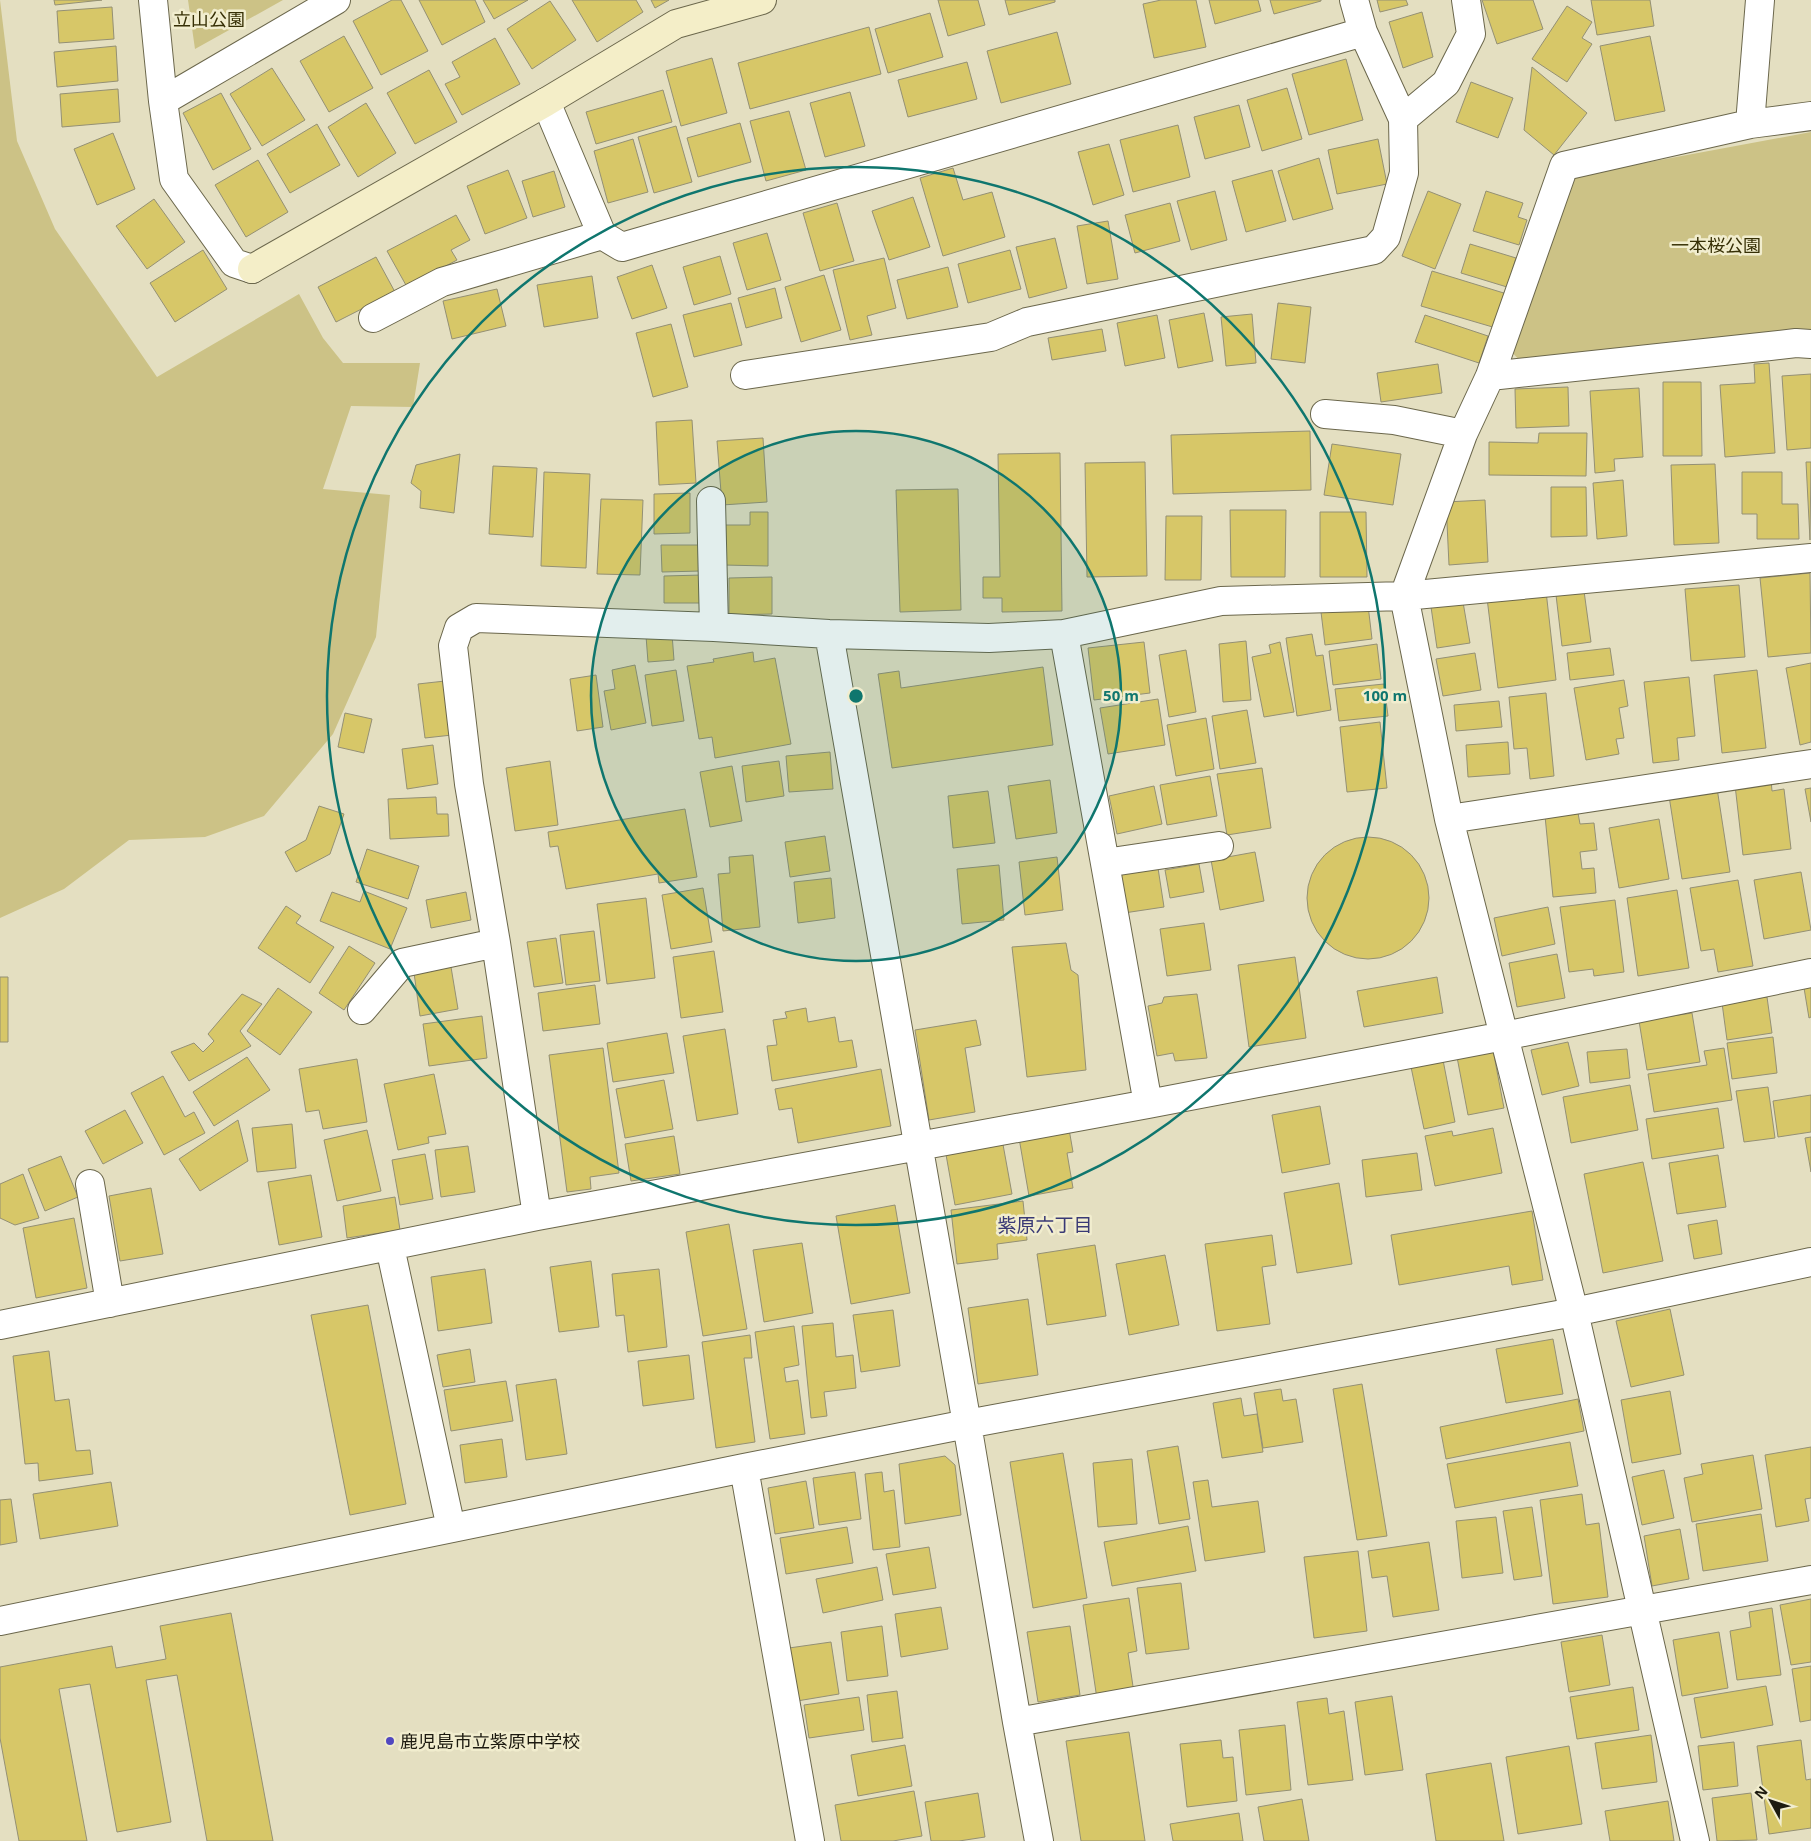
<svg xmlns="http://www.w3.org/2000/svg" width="1811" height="1841" font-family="'Open Sans','Noto Sans JP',sans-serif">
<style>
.green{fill:#ccc286}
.building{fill:#d7c768;stroke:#949074}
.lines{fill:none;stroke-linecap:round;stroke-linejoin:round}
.street-casing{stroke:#6b674c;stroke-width:30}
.secondary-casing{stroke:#6b674c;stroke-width:30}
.street{stroke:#fff;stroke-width:28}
.secondary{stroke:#f4eec8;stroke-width:28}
.ring{fill:none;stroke:#0f766e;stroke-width:2.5}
.poi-dot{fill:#5148c0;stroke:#f1edce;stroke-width:2}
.labels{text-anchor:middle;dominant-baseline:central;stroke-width:5;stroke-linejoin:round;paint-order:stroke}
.park-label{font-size:18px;fill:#362f05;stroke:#f1edce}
.poi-label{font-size:18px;fill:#1d1b10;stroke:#f1edce;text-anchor:start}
.neighbourhood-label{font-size:19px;fill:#393975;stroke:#f1edce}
.centre{fill:#0f766e;stroke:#f1edce;stroke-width:2.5}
.ring-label{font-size:15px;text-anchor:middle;font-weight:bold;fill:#0f766e;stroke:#f1edce;stroke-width:5;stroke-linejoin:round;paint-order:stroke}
</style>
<rect width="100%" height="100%" fill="#e4dfc1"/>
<path class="green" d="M0,0L17,141L55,229L157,377L299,294L323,338L343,363H420L413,407L351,406L323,489L390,495L376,637L333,734L264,816L205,837L129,840L64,889L0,918Z
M188,0H283L195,49Z
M1811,132V330L1521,362L1510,350L1574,176Z"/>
<path class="building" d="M54,0H102L55,5Z
M392,0H401L428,51L381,75L353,21Z
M419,0H475L485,22L442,45Z
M483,0H528L494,19Z
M572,0H636L643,12L597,42Z
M651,0H669L655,8Z
M938,0H978L985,25L948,36Z
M1005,0H1055V2L1009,15Z
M1161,0H1196L1206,47L1154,58L1143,4Z
M1209,0H1258L1261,11L1215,24Z
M1270,0H1321V1L1274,14Z
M1377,0H1406L1408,5L1380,12Z
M1482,0H1533L1543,29L1497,44Z
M1591,0H1650L1654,26L1597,35Z
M550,1L576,40L532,69L507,29Z
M1567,6L1592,22L1582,38L1592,44L1567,82L1532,59Z
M112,7L114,39L59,43L57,11Z
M1422,12L1433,57L1403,68L1389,22Z
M930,13L943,57L888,73L875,29Z
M869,27L881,74L750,109L738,63Z
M1057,32L1071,84L1001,103L987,51Z
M344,36L373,88L329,112L300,61Z
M1650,36L1665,111L1615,121L1600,46Z
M495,38L520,84L462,115L445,84L460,77L452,62Z
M116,46L118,81L57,87L54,52Z
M712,58L727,113L681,126L666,71Z
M1346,59L1363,120L1309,135L1292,74Z
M967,62L977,99L908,117L898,80Z
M1532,67L1587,113L1554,155L1524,130Z
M272,68L305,120L262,146L230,94Z
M429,70L457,122L415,144L387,93Z
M1471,82L1513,98L1498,138L1456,122Z
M1287,88L1302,139L1262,151L1247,100Z
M118,89L120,122L62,127L60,94Z
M663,90L672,122L596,144L586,112Z
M850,92L865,146L825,157L810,103Z
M221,93L251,149L213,170L183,113Z
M366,103L396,153L358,177L328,127Z
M1239,105L1250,147L1205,159L1194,117Z
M789,111L806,170L766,181L750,121Z
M740,123L751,162L698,177L687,138Z
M317,124L340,165L290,193L267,154Z
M1178,125L1190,177L1133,192L1120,140Z
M676,126L692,182L654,193L638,137Z
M113,133L135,189L97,205L74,149Z
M633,139L648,192L608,203L594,151Z
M1378,139L1387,184L1337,194L1328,150Z
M1109,144L1124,195L1093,205L1078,152Z
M1319,158L1333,209L1293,220L1278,171Z
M258,160L288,212L246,237L215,185Z
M953,168L963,200L992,192L1005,237L943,256L920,178Z
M508,170L527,218L485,234L467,186Z
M1272,170L1286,221L1246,232L1232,181Z
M554,171L565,207L533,217L522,181Z
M1215,191L1227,240L1191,250L1177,201Z
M1428,191L1461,204L1435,269L1402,256Z
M1486,191L1523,203L1518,217L1527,220L1519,245L1473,231Z
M913,197L930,247L889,260L872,211Z
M154,199L185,242L147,269L116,226Z
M837,203L854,261L820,271L803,213Z
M1170,203L1180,241L1135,253L1125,215Z
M456,215L470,240L451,250L457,260L407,287L387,251Z
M1108,221L1118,279L1087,284L1077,226Z
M767,233L781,280L747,290L733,243Z
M1055,238L1067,288L1029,298L1016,247Z
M1470,244L1516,258L1507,287L1461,273Z
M203,250L227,289L175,322L150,283Z
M1010,250L1021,289L968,303L958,264Z
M720,256L731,294L694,305L683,267Z
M376,257L395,292L336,322L318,287Z
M884,258L896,308L867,316L872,335L850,340L833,270Z
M652,265L667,308L632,319L617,277Z
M948,267L958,307L907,319L897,280Z
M1432,271L1507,294L1496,328L1421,306Z
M824,275L841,330L801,342L785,287Z
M592,276L598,318L544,327L537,285Z
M775,288L782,318L746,328L738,298Z
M497,289L506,326L452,339L443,301Z
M731,303L742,345L694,357L683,315Z
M1278,303L1311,307L1305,363L1271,359Z
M1204,313L1213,361L1178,368L1169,320Z
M1252,314L1256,363L1226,366L1221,317Z
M1157,315L1165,358L1125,366L1117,323Z
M1425,315L1488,336L1479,363L1415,342Z
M671,324L688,387L653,397L636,333Z
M1102,329L1106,351L1052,360L1048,338Z
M1769,363L1775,453L1725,457L1720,385L1755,383L1754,364Z
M1438,364L1442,393L1381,402L1377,373Z
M1811,374V448L1787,450L1782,376Z
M1663,382H1701L1702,456H1663Z
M1568,387L1569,426L1516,428L1515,389Z
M1639,388L1643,457L1614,459L1615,471L1595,473L1590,391Z
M692,420L696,483L659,485L656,422Z
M1310,431L1311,490L1173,494L1171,435Z
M1539,433H1587L1586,476L1489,475V442L1538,443Z
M763,438L767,502L722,505L717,441Z
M1332,444L1401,454L1393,505L1324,495Z
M1060,453L1062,611L1002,612V598H983V577H1000L998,454Z
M460,454L454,513L420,508L421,491L411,483L416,465Z
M1145,462L1147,576L1087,577L1085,463Z
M1806,462H1811L1810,540Z
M1715,464L1719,543L1674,545L1671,465Z
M493,466L537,468L533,537L489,534Z
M544,472L590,474L586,568L541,566Z
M1742,472H1782V504H1798L1799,539H1757V514H1742Z
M1623,480L1627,536L1597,539L1593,483Z
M1551,487H1586L1587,536L1551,537Z
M958,489L961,610L900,612L896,490Z
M690,493V533L654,534V494Z
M601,499L643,500L640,575L597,574Z
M1485,500L1488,562L1449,565L1446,502Z
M1230,510H1286L1285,577H1231Z
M750,512H768V566L723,565L724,525H750Z
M1320,512H1366L1367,577H1320Z
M1166,516H1202L1201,580H1165Z
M661,545H701V571L662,572Z
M1810,573L1811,653L1768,657L1760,578Z
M702,575V603H664V576Z
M772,577V614L729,615V578Z
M1739,585L1745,657L1691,661L1685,589Z
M1546,591L1556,680L1498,688L1487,598Z
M1584,591L1591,642L1562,646L1556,595Z
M1463,602L1470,643L1437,648L1431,607Z
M1368,605L1372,639L1325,645L1321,612Z
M672,634L674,660L648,662L646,636Z
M1312,634L1316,656L1323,655L1331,710L1297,716L1286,638Z
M1246,641L1251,700L1223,702L1219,644Z
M1144,642L1150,693L1094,700L1088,648Z
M1280,642L1294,712L1264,717L1252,657L1271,653L1269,645Z
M1377,644L1381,679L1333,685L1329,651Z
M1610,648L1614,675L1570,680L1567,653Z
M1186,650L1196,712L1169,717L1159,655Z
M753,652L754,662L775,658L791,744L715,758L712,737L699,739L687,666L714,662L713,659Z
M1475,653L1481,690L1443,696L1436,659Z
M1811,663V742L1800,745L1786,668Z
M635,665L646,723L611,730L604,691L615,689L612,670Z
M1043,667L1053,745L892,768L878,674L899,671L901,688Z
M676,670L684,721L652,726L645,675Z
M1757,670L1766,748L1722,753L1714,675Z
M596,675L603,727L577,731L570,679Z
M1689,677L1695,736L1677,738L1679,760L1653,763L1644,682Z
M1624,680L1628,706L1619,708L1624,738L1616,739L1619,754L1586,760L1574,688Z
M445,681L452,735L425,738L418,684Z
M1384,684L1388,716L1339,721L1335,689Z
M1546,693L1554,776L1530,779L1527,748L1514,749L1509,697Z
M1158,699L1165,745L1108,754L1100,708Z
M1499,701L1502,727L1456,731L1454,705Z
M1247,710L1256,763L1220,769L1212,716Z
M345,713L372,719L364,753L338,747Z
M1206,718L1214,769L1176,776L1167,725Z
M1380,722L1387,788L1347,792L1340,727Z
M1508,742L1510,774L1468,777L1466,745Z
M433,745L438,784L407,789L402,749Z
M830,752L833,789L789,792L786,756Z
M550,761L558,825L515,831L506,768Z
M779,761L784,796L746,802L742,766Z
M732,766L742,821L710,827L700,772Z
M1262,768L1271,828L1227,835L1217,774Z
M1210,776L1217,816L1167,825L1160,785Z
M1050,780L1057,833L1016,839L1008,786Z
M1771,780L1772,791L1784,789L1791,849L1743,855L1735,785Z
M1154,786L1162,824L1117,834L1109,796Z
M1717,788L1730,872L1682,879L1669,796Z
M1811,788V822L1805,789Z
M988,791L995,843L953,848L948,796Z
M436,797L437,814H448L449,836L390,839L388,799Z
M319,806L344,814L330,854L296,872L285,852L306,840Z
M685,809L697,877L659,883L658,874L566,889L558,846L550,847L548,832Z
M1578,813L1580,824L1594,823L1597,850L1580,852L1582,869L1594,868L1596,893L1553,897L1545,816Z
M1659,819L1669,879L1619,888L1609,828Z
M825,836L830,871L790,877L785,842Z
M1307 898a61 61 0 1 1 122 0a61 61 0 1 1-122 0Z
M367,849L419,866L408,899L356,882Z
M1255,852L1264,901L1220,910L1211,860Z
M753,855L760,927L723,931L718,874L730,873L729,857Z
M1057,857L1063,910L1025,915L1019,862Z
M1199,864L1204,892L1170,898L1165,870Z
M999,865L1004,920L962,924L957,869Z
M1158,868L1164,907L1124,913L1119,874Z
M1801,872L1811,930L1764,939L1754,880Z
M831,878L835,918L798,923L794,882Z
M1738,880L1753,966L1718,972L1714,949L1701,951L1690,888Z
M703,888L712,942L671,949L662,895Z
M1677,890L1689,968L1638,976L1627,898Z
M364,891L407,908L390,949L320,921L332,892L360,902Z
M466,892L471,920L431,928L426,900Z
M646,898L655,978L607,984L597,904Z
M1615,900L1624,972L1594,976L1593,969L1569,972L1560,907Z
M286,906L301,916L296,923L334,947L310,983L258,948Z
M1548,907L1555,944L1502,956L1494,918Z
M1204,923L1211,970L1167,976L1160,929Z
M594,931L600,981L566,985L560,935Z
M556,938L563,983L534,987L527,942Z
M1066,943L1071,970L1078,975L1086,1070L1027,1077L1012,947Z
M349,946L375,963L344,1010L319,993Z
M714,951L723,1012L681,1018L673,957Z
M1557,954L1565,998L1517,1007L1509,963Z
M1295,957L1306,1038L1249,1047L1238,965Z
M451,967L458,1009L420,1016L414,973Z
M0,977H8V1042H0Z
M1437,977L1443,1013L1364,1027L1357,991Z
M1811,981V1017L1809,1018L1803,982Z
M595,985L600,1024L543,1031L538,993Z
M278,988L312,1012L280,1055L247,1031Z
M242,994L262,1004L240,1031L251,1046L189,1081L171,1052L194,1043L203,1052L214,1041L208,1034Z
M1197,994L1207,1058L1175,1061L1173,1053L1157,1056L1148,1006L1162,1003L1164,997Z
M1767,997L1772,1033L1727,1040L1722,1003Z
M806,1008L808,1022L835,1017L839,1042L852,1040L857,1067L772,1081L767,1046L777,1045L773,1020L787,1018L785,1012Z
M1692,1013L1700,1062L1647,1070L1639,1021Z
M482,1016L487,1058L429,1066L423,1024Z
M976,1020L981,1045L965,1048L975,1112L929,1120L915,1030Z
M725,1029L738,1114L697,1121L683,1036Z
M667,1033L674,1073L613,1082L607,1043Z
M1773,1037L1777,1073L1732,1079L1727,1043Z
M1568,1042L1579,1086L1542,1095L1531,1050Z
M603,1048L619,1173L590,1177L591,1189L567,1192L549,1055Z
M1724,1048L1732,1100L1654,1112L1648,1074L1707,1065L1704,1051Z
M1627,1049L1630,1078L1590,1083L1587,1052Z
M1493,1050L1504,1108L1468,1115L1457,1057Z
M247,1057L270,1090L214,1126L193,1092Z
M357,1059L367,1122L323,1129L319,1110L306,1112L299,1069Z
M1443,1060L1455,1122L1424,1129L1411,1067Z
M881,1069L891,1126L798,1143L792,1108L779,1110L775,1089Z
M434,1074L446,1134L428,1137L429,1143L398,1150L384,1084Z
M163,1076L185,1117L194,1112L205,1133L164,1155L131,1093Z
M664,1080L673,1129L625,1138L616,1089Z
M1630,1085L1638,1130L1571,1143L1563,1097Z
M1768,1087L1775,1138L1744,1142L1736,1091Z
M1811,1095V1132L1778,1137L1773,1101Z
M1320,1106L1330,1164L1282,1173L1272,1115Z
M1718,1108L1724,1148L1652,1159L1646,1119Z
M125,1110L143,1143L103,1164L85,1131Z
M238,1120L248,1161L200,1191L179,1159Z
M292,1124L296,1168L257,1172L252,1128Z
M1493,1128L1502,1173L1435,1186L1425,1136L1452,1131L1453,1136Z
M1069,1129L1073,1152L1067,1153L1073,1188L1029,1196L1019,1138Z
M367,1130L381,1191L337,1201L324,1140Z
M674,1136L680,1174L631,1181L625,1144Z
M1811,1137V1172L1805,1138Z
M1002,1139L1012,1194L955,1205L945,1149Z
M468,1146L475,1192L441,1197L435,1150Z
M1417,1153L1422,1190L1366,1197L1362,1160Z
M425,1154L433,1199L400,1205L392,1160Z
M1718,1155L1726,1207L1677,1214L1669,1163Z
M61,1156L78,1197L45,1211L28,1169Z
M1643,1162L1663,1261L1603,1273L1584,1174Z
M23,1174L39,1218L15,1225L0,1218V1184Z
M311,1175L322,1237L279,1245L268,1182Z
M1339,1183L1352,1264L1297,1273L1284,1193Z
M151,1188L163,1254L120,1261L109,1196Z
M395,1197L400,1230L347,1238L343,1206Z
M1023,1201L1027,1240L997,1244L998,1259L957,1264L951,1210Z
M895,1205L910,1293L851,1304L836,1216Z
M1532,1211L1543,1280L1512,1285L1509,1266L1399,1285L1391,1235Z
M74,1218L87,1288L36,1298L23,1228Z
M1717,1220L1722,1254L1694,1259L1688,1225Z
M729,1224L747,1329L703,1336L686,1232Z
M1272,1235L1276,1265L1262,1267L1270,1324L1217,1331L1205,1244Z
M802,1243L813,1313L764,1322L753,1250Z
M1095,1245L1106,1316L1047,1325L1037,1254Z
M1165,1255L1179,1325L1129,1335L1116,1264Z
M591,1261L599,1327L559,1332L550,1267Z
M485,1269L492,1323L438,1331L431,1277Z
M659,1269L667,1347L628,1352L624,1315L616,1316L612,1274Z
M1028,1299L1038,1375L978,1384L968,1308Z
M368,1305L406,1504L350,1515L311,1315Z
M1670,1309L1684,1375L1631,1387L1616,1321Z
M893,1310L900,1366L861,1372L853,1315Z
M833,1323L836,1357L853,1355L856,1388L824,1392L827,1416L811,1418L802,1326Z
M794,1326L799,1365L784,1368L786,1382L798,1380L805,1434L770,1439L755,1332Z
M750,1335L752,1358H744L755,1442L716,1448L702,1342Z
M1553,1339L1563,1394L1506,1403L1496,1349Z
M470,1349L475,1382L443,1387L437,1355Z
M49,1351L55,1401L69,1399L76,1451L90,1450L93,1474L39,1481L38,1463L25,1464L13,1356Z
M689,1355L694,1399L643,1406L638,1361Z
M556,1379L567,1454L526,1460L516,1385Z
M506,1381L513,1421L451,1431L444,1390Z
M1362,1384L1387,1536L1357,1540L1333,1389Z
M1281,1389L1283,1401L1296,1399L1303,1442L1263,1448L1254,1393Z
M1670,1391L1681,1454L1632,1463L1621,1400Z
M1241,1398L1244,1416L1257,1414L1263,1452L1222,1458L1213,1403Z
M1578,1399L1584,1431L1446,1459L1440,1427Z
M502,1439L507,1477L465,1483L460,1445Z
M1570,1442L1578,1486L1455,1508L1447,1464Z
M1178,1446L1190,1519L1159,1524L1147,1451Z
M1811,1447V1498L1805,1499L1809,1521L1776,1527L1765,1455Z
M1063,1453L1087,1598L1033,1608L1010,1462Z
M1753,1455L1762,1509L1692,1522L1684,1478L1703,1474L1701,1464Z
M945,1456L955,1465L961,1515L905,1524L899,1464Z
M1132,1459L1137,1524L1098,1527L1093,1463Z
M1664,1470L1674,1518L1642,1525L1632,1477Z
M855,1472L861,1519L819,1525L813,1478Z
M882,1472L884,1492L894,1490L900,1547L873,1550L865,1474Z
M1208,1480L1212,1507L1258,1501L1265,1552L1205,1561L1193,1482Z
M806,1481L814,1528L775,1534L768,1488Z
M111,1482L118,1526L40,1539L33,1494Z
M1582,1494L1586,1525L1599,1523L1608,1597L1553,1604L1540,1500Z
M11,1499L17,1542L0,1545V1500Z
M1532,1507L1542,1576L1514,1580L1503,1511Z
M1761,1514L1768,1561L1703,1571L1696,1524Z
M1496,1517L1503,1573L1462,1578L1456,1521Z
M1188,1526L1196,1571L1112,1586L1104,1542Z
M847,1527L853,1563L786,1574L780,1538Z
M1680,1529L1689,1579L1652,1586L1644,1536Z
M1429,1542L1439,1610L1393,1617L1387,1576L1372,1578L1368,1551Z
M929,1547L936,1588L893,1595L886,1554Z
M1358,1551L1367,1631L1314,1638L1304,1557Z
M877,1567L883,1600L823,1613L816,1579Z
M1181,1583L1189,1649L1146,1654L1137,1588Z
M1129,1598L1137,1651L1128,1653L1134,1693L1097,1699L1083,1605Z
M1811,1599V1662L1791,1665L1780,1605Z
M941,1607L948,1649L901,1657L895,1614Z
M1772,1608L1781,1675L1737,1680L1730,1631L1751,1627L1749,1612Z
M231,1613L273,1841H207L177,1675L146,1680L171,1822L117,1832L90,1684L59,1689L87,1841H19L0,1738V1667L112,1646L116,1668L166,1659L160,1626Z
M882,1626L888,1676L847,1681L841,1632Z
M1070,1626L1080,1695L1038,1702L1027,1632Z
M1719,1632L1728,1688L1682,1696L1673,1640Z
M1602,1635L1610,1685L1569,1692L1561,1642Z
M831,1642L839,1694L797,1701L789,1648Z
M1811,1666V1720L1800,1722L1792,1669Z
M1766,1686L1773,1725L1701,1738L1694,1698Z
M1633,1687L1639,1730L1577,1739L1570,1697Z
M897,1691L903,1738L872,1742L867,1695Z
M1392,1696L1403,1770L1365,1775L1355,1702Z
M859,1697L864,1730L809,1738L804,1705Z
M1327,1698L1329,1714L1344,1711L1353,1780L1308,1785L1297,1702Z
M1285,1725L1291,1790L1246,1795L1239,1730Z
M1129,1732L1145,1841H1081L1066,1741Z
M1651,1735L1657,1782L1602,1789L1595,1743Z
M1221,1740L1223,1758L1233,1757L1237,1801L1187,1807L1180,1744Z
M1801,1740L1806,1780L1811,1779V1828L1769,1834L1757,1746Z
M1734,1742L1738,1786L1703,1790L1698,1746Z
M905,1745L912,1786L858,1796L851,1755Z
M1569,1746L1582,1824L1518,1834L1506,1757Z
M1491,1763L1504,1841H1436L1426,1774Z
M914,1791L922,1836L893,1841H841L835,1805Z
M978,1793L985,1837L959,1841H931L925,1802Z
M1751,1793L1757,1840L1717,1841L1712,1798Z
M1302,1799L1309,1841H1264L1258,1807Z
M1668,1801L1674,1841H1610L1605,1811Z
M1239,1813L1243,1841H1173L1170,1824Z"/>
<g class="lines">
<defs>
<path id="street" d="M153,0L163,101L174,179L234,263L252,269
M163,101L336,0
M546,102L602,235L622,247L1363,32
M1403,119L1446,83L1471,34L1466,0
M1750,124L1760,0
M373,318L442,282L602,235
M745,375L991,337L1027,322L1374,250L1386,237L1404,173L1403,119L1363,32L1354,0
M1490,376L1770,346L1796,343L1811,344
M1325,414L1394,420L1463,434
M711,501L714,627
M829,634L967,1424L1017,1722L1039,1841
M1064,634L1148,1104
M1449,819L1811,764
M1105,863L1219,846
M362,1010L402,963L496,943
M90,1184L110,1303
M537,1216L496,943L469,784L453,646L459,628L476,618L714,627L829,634L989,638L1064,634L1221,601L1404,596L1811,558
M390,1247L451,1528
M0,1325L537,1216L1148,1104L1504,1036L1811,973
M744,1468L810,1841
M0,1621L744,1468L967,1424L1574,1312L1811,1262
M1017,1722L1811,1580
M1695,1841L1574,1312L1449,819L1404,596L1463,434L1490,376L1564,166L1750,124L1811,116"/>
<path id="secondary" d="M252,269L546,102L676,24L762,0"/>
</defs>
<use href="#street" class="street-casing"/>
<use href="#secondary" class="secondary-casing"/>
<use href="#street" class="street"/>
<use href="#secondary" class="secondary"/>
</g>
<circle cx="856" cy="696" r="265" fill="#0f766e" fill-opacity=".12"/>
<g class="ring">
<circle cx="856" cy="696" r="265"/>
<circle cx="856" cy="696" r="529"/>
</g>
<circle class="poi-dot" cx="390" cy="1741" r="5"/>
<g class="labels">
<g class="park-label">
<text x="209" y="19">立山公園</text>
<text x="1716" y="245">一本桜公園</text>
</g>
<g class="poi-label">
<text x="400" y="1741">鹿児島市立紫原中学校</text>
</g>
<g class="neighbourhood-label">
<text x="1045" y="1225">紫原六丁目</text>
</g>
</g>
<circle cx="856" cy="696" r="8" class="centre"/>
<g class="ring-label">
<text x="1121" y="701">50 m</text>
<text x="1385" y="701">100 m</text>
</g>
<g transform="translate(1771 1801) rotate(310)" stroke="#f1edce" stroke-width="4" paint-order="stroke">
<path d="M0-4L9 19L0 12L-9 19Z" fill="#1d1b10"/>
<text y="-8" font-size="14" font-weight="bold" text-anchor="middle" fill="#1d1b10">N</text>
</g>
</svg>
